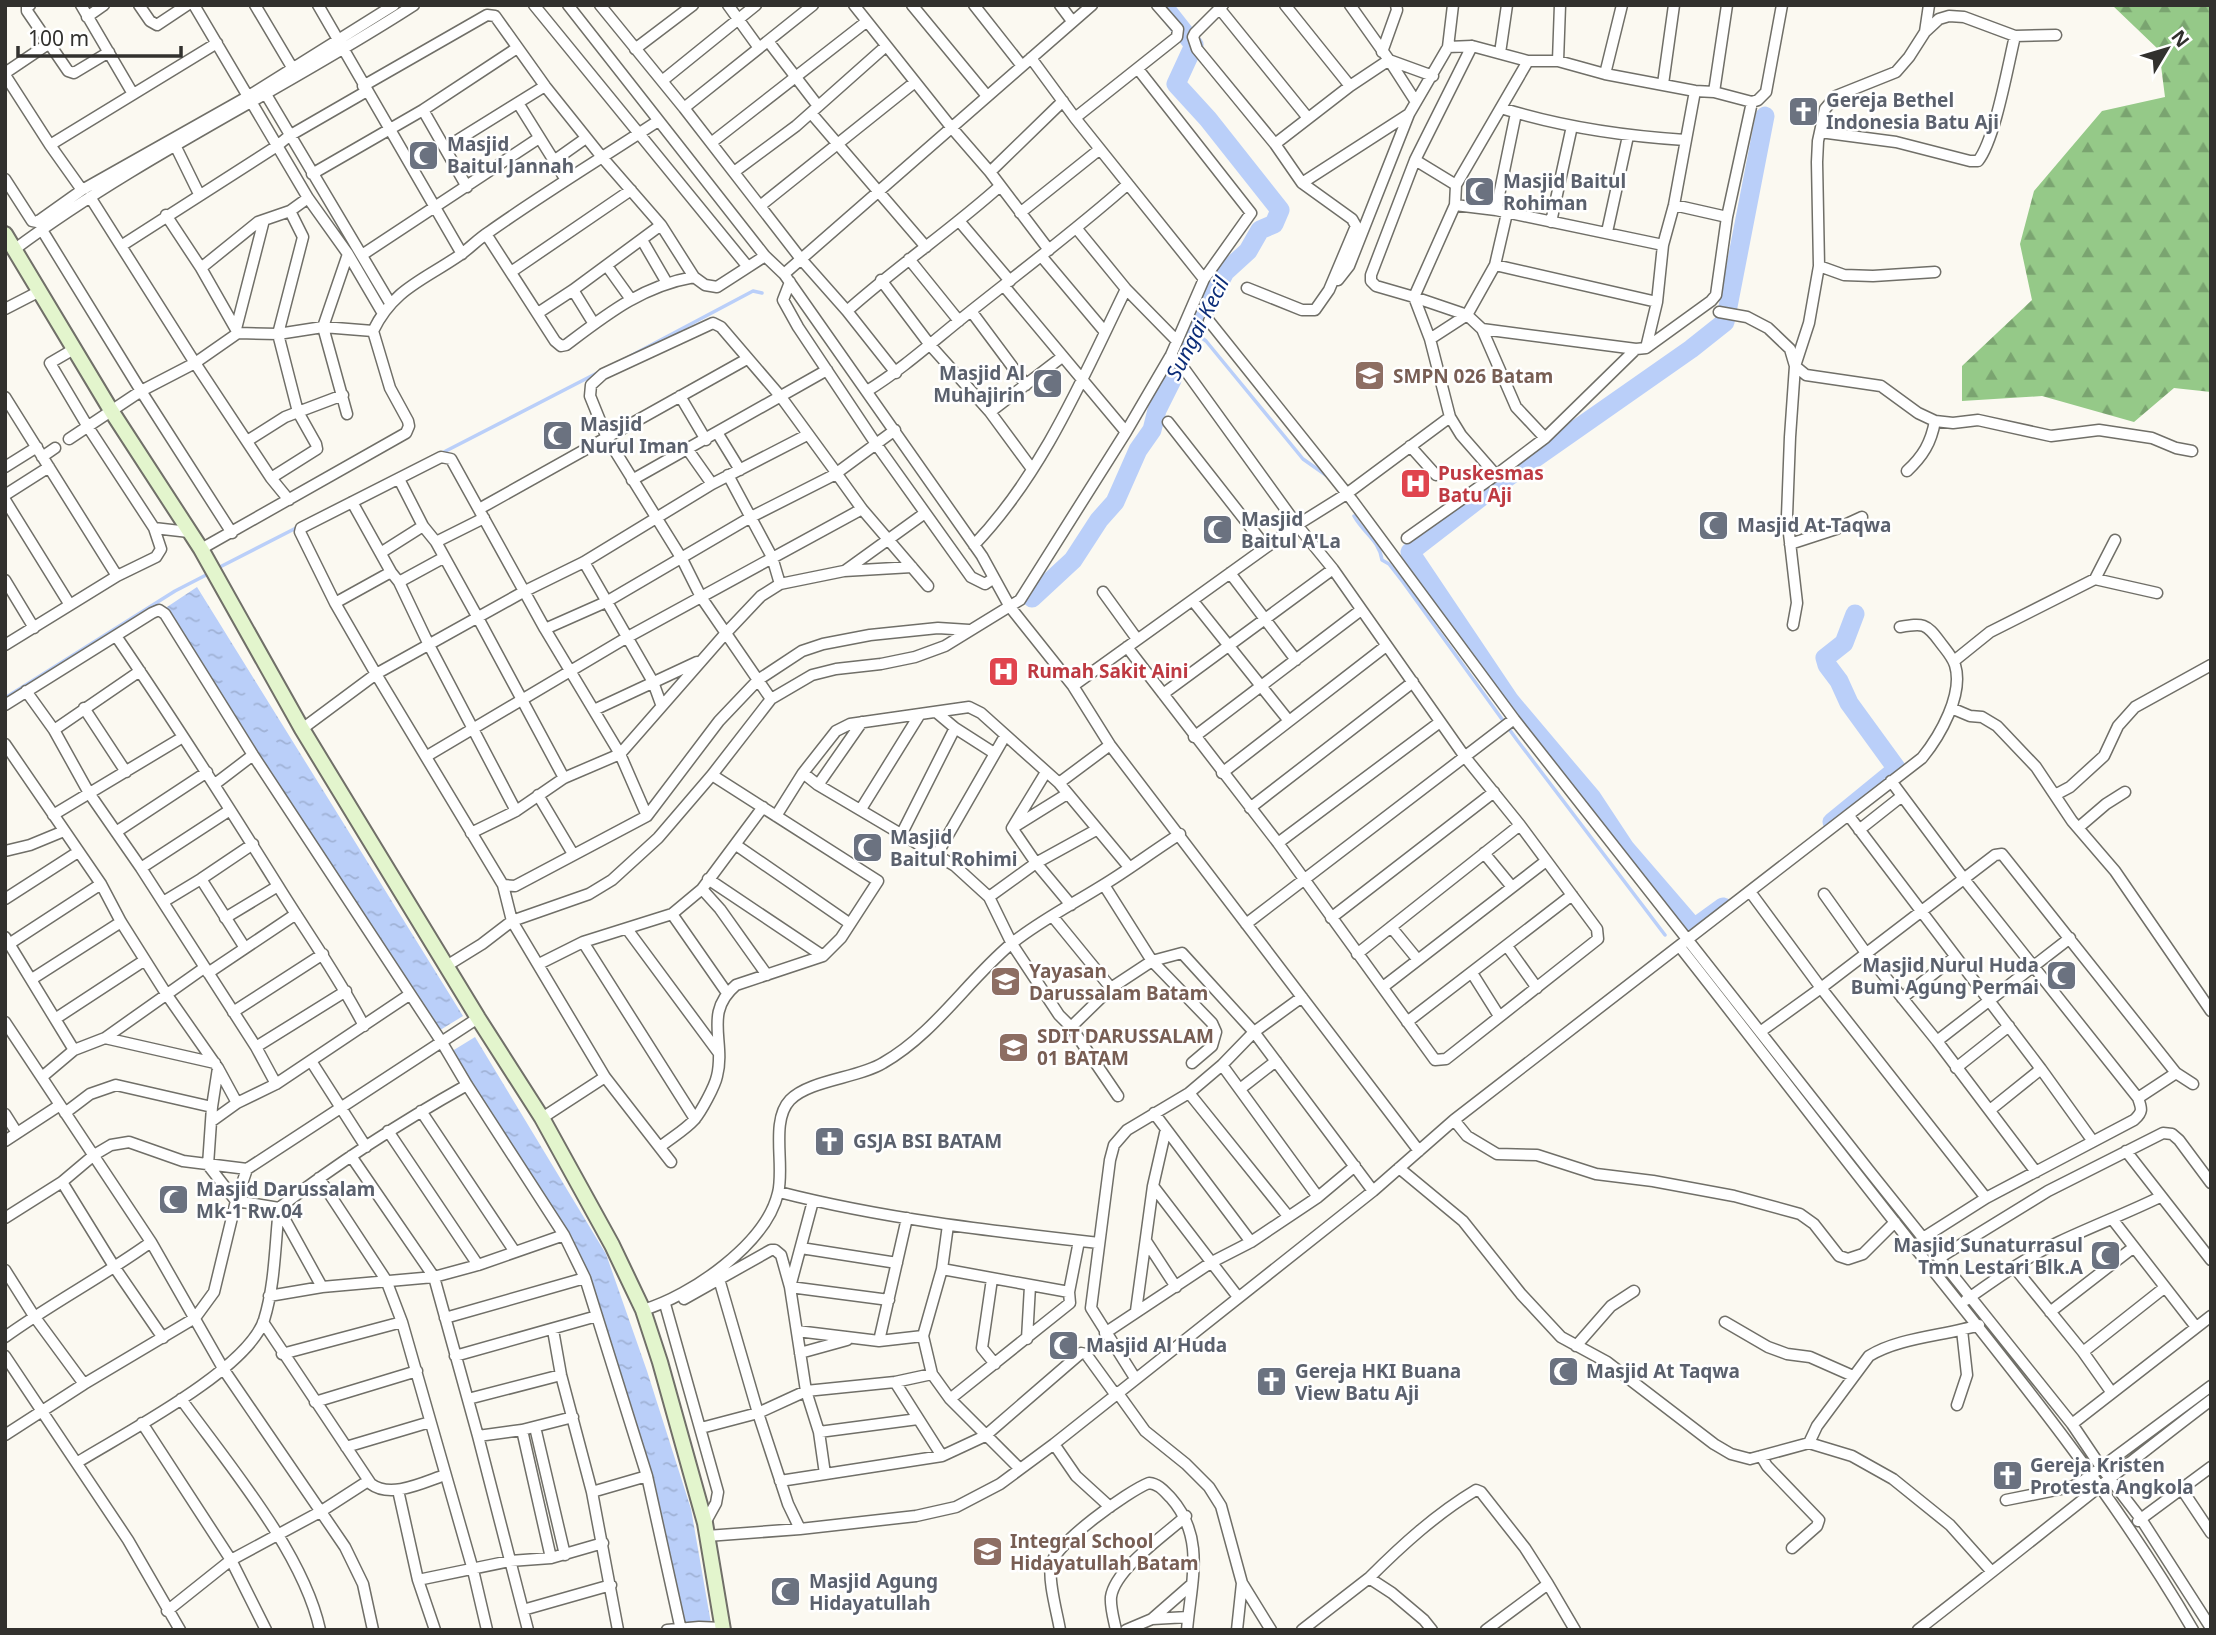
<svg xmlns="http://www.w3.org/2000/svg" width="2216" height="1635" font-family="'Noto Sans',sans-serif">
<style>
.forest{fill:url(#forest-firs)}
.water{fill:url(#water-ripples)}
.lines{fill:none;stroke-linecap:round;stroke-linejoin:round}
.stream{stroke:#bacff9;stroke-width:3.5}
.river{stroke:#bacff9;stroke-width:19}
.street-casing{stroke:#706f68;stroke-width:13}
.secondary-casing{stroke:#706f68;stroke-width:18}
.street{stroke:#fff;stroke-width:10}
.secondary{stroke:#e3f5cd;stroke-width:14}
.labels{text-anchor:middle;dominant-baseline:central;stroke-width:5;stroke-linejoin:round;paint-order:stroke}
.worship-label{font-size:19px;font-weight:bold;fill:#5b616d;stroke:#fff;text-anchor:start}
.education-label{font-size:19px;font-weight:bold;fill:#785e54;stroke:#fff;text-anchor:start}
.health-label{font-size:19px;font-weight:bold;fill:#be3a42;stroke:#fff;text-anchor:start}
.water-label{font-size:21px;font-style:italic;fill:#0c2d78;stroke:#fff}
</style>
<defs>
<pattern id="forest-firs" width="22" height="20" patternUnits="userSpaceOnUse" patternTransform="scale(1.75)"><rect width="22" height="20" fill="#95c988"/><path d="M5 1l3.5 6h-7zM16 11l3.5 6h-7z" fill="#7aa470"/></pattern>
<pattern id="water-ripples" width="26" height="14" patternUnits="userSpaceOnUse" patternTransform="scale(1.75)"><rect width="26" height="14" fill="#bacff9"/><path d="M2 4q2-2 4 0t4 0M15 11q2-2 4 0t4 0" fill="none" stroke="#a0b2d6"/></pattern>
</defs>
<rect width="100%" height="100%" fill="#fbf9f1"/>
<path class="forest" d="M2112,5H2211V392L2174,388L2134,422L2042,396L1962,401V366L2032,300L2020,244L2034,191L2102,111L2165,97L2159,50Z"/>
<path class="water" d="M197,587L463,1016L437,1032L164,609Z
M475,1037L606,1254L647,1371L691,1509L712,1629L687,1630L653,1484L581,1260L449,1053Z"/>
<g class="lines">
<path class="stream" d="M1194,332L1206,341L1303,459L1330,478
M621,361L753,291L762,293
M440,454L601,371
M1354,516C1364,534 1379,540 1382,560L1389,564L1403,582L1517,740L1665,935
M216,569L300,526
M5,698L175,591L210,573"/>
<path class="river" d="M1032,598L1073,560L1099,520L1115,502L1138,450L1152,430L1157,410L1172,380L1180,352L1194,332L1225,272L1248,251L1260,230L1274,224L1280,210L1208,119L1176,84L1194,45L1168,12
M1832,822L1897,769L1849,703L1839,681L1827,665L1825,658L1844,643L1855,614
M1723,907L1694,928L1625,848L1592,798L1510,701L1410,552L1498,484L1691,349L1725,322L1765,116"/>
<defs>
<path id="street" d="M30,5L27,7V11L68,71L74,73L109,52
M81,5L133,94
M139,5L150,21L157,25L187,5
M194,5L308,198L348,254L382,312
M255,5L293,69
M318,5L462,254
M534,5L748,267L765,256
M568,5L765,256L784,274L982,556L1010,607L1073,686L1110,745L1419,1151
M600,5L684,108L801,259L847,311L896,373
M728,5L759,48
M854,5L951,127L990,172L1049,250
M912,5L987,96
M974,5L1022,66
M1060,5L1072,21
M1223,5L1195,33L1193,37L1197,49L1275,144L1302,183L1352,219L1356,226L1329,290L1315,310H1302L1247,288
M1285,5L1350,86
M1350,5L1389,60L1433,76
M1219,8L1308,118
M87,17L104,5
M1925,32L1929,5
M768,41L818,106
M1472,46L1415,160L1371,275V281L1376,286L1414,297L1430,339L1450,417L1461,435L1496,475
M1448,47L1472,46L1528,61H1558L1605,74L1695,91L1714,92L1752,102L1758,100L1766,92L1782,5
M635,49L693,5
M1382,52L1397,10L1396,5
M1500,53L1507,5
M1031,58L1075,118L1204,279
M1558,61L1560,5
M5,73L48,44
M1605,74L1622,5
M5,75L50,145L82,190
M662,81L756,5
M1663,84L1674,5
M363,86L487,15L495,16L545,86L601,156L661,225L694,277
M264,91L390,303
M1714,92L1727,5
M518,103L566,180
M684,108L813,5
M1501,108C1561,127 1623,136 1685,140
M423,110L467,187
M811,113L926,247
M1075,118L1177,37L1178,29L1157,5
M1820,132L1896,142L1970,161H1978C1995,140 2008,65 2015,36
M173,141L199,194
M711,143L866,22
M1275,144L1350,86L1389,60L1416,102
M50,145L217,43
M445,148L545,86
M555,160L586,138
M1415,160L1456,185
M734,172L796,126L886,46
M990,172L1063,101
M312,174L423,110L517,48
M5,179L32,221L37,222L82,190L247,97L394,5
M1302,183L1409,114L1448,47L1453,5
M90,197L195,363L271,478L289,500
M1455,205L1456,185L1528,61
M1674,205L1727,217
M760,206L915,82
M1496,210L1516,113
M1020,213L1100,149
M1507,213L1495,265L1467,315L1482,329L1636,349
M166,215L201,268L238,333
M960,222L1010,281
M1551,222L1572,126
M1077,229L1126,289L1177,341
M42,230L141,391L232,533
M1607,232L1628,136
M486,234L555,341L561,346L566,345C607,314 642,286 694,277L705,285L717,287L748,267
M642,240L667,283
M121,246L277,146L289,136L367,91
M15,249C140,156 283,90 414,5
M362,255L539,138
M1042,257L1105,332
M909,259L959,321
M1495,265L1657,302
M607,266L630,298
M1819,266L1844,275L1873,276L1935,272
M201,268L258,222L290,211L308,198
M511,272L631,190
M784,274L1092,5
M881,280L930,345L990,412L1032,469
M1338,280L1349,266L1409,114
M790,282L783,300L798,327L876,444L971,577L985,584L994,578
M1004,286L1126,432
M573,290L594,324
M5,309L40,291
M847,311C896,267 951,230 1000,186
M971,311L1026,385
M1719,312L1747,317L1768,328L1790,349L1795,366L1806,375L1881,386L1918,413L1935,421L1953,423L1978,420L2051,436L2099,430L2152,438L2176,448L2192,451
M538,313L573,290L661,225
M1209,321L1352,500L1514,719L1871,1173L2072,1424L2101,1467L2141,1519L2211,1628
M236,329L264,220
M1482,329L1516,407L1545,438
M1430,339L1467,315L1414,297L1455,205L1496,210L1663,245
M1646,348L1657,302L1663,245L1674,205L1695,91
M867,391C901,370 930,344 961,319C1017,274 1074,232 1128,184
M680,396L706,440
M5,397L117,576
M990,412L1062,357
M347,414L323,327L348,254
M1168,422L1266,547
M718,434L740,470
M69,439L141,391L195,363L238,333L278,334L323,327L373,331
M247,441L285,417L298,412L278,334L303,237L290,211
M1410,446L1436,475
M688,450L712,484
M42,457L55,448
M5,467L37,447
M1907,471C1923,456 1931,443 1935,421
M728,475L772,557L780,584
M271,478L317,449L316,444L298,412L343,395
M399,479L423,526L436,542L478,618L564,778
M632,480L827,370
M5,495L49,467
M5,500L70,605
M352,502L391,572L399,582L429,645L516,811
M479,509L747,359
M154,528L189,532
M1407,538L1496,475L1545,438L1636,349L1646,348L1711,301L1716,295L1727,217L1752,102
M436,542L484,518
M1790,544L1836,529L1862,517
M974,545C1043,473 1083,377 1126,289
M201,549L406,433L409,426L408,421L390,388L373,331C393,289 424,280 460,255C470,248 478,239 489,232C544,193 602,158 658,121
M382,552L423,526
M584,562L653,682L661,704
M846,570L925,513
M1230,573L1296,660
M2095,579L2157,593
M5,580L34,628
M399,582L443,558
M1103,592L1137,639
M1193,601L1289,721
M335,603L391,572
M1793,625L1797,603L1787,516L1790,437L1795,366L1809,323L1819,266L1817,162L1818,141L1825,109L1836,96L1896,72L1909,57L1925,32L1939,19L1949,16L1964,17L2015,36L2056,35
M545,629L606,602L751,517L834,475L839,477L862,509L928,586
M116,636C172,718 225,801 278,886C307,933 339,977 364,1026
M5,645L117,576L156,557L161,549L154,528L88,427L50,363L74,349
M1127,647L1278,843L1435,1060L1446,1059L1598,939L1597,929L1520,825L1465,757L1333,569L1297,525L1185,370L1171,355
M1954,661L1990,632L2095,579L2115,540
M1073,686L1297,525L1345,495L1450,417
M26,691L54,730L89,793L141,868L256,1047L276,1084
M1163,694L1333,569
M771,699L701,597L682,559L607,438L590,396L591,385L603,374L713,323L721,327L781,397L835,471L838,472L895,430
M5,705L152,613L159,610L165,614L253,755L441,1041L467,1085L564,1235L585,1278L647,1476L681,1630
M84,708L126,772
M1951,708L1970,716L1982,717L1997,726L2036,767L2072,821L2115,871L2211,1011
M594,710L697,662
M936,712L955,728L994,753
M302,729L376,674L525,591L584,562L712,484L807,435
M54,730L140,671
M1194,737L1361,610
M5,744L101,884L121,922L167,995L218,1068L237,1103
M427,756L626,638L862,509
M803,773L818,785L955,866L989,897L1012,944L1059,1015L1071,1027L1111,988L1152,961L1182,953L1254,1032L1373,1191
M1222,773L1386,646
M1891,781L1964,879L2138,1098C2142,1109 2143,1112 2134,1120L1986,1198L1923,1238
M1059,783L1110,745
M215,784L253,755
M818,785L862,722
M538,795L573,854
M2055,795L2070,787L2104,756L2118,726L2135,707L2211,665
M1250,808L1413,682
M861,809L920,714
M53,815L183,737
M647,816L620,754L545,629L451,459L441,457L301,528L300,532L335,603L376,674L503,885L512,921L605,1077L671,1162
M776,816L803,773L836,731L850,724L969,707L981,713L1059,783L1129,867
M1849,816L2041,1069L2092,1140
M1014,827L1067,794
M1012,828L1036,863L1071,905
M1012,828L1046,772
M2078,828L2106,804L2125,792
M1859,830L1902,796
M116,832L207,772
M471,833L516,811L564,778L620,754L725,634L761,596L780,584L844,571L912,567
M901,835L955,728
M1278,843L1440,722
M736,845L849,923
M5,851L30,845L64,831
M1484,853L1512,887
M936,856L1005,736
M141,868L230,810
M201,879L245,948
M708,879L823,956
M503,885L515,886L647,816L719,721L758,680L802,651L823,644L870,635L938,628L969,630
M1104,885L1152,961L1212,1023L1216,1032L1212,1046L1192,1063
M702,889L720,909L767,975
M1751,893L1821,988L1986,1198
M1824,894L1866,953L1937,1041L2036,1172
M989,897L1036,863L1096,830
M5,899L78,852
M163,902L201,879L253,844
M672,914L727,993
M1053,917L1111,988
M225,918L278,886
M1331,918L1494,792
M1246,924L1514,719
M1391,927L1418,960
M627,929L718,1052
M5,937L74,1050
M583,942L695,1119
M9,944L101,884
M1507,946L1537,988
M1680,947C1758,1046 1834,1146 1912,1244C2011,1368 2113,1492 2193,1630
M1357,954L1520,825
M539,964L583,942L672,914L702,889L763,807
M448,965L482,944L512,921L589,894L612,880L658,838L712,775L771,699L812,675L836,669L881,664L915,657L945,646L1020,600L1126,432L1171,355L1204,279L1251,213L1138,69
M208,973L296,914
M1472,973L1499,1016
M32,979L121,922
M1383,987L1546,861
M1902,998L1955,957
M233,1012L323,954
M55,1019L145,960
M5,1022L151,1242L224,1370L345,1547L363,1584L373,1630
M1407,1022L1572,895
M1071,1027L1118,1096
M1760,1032L1821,988L1995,855L2002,854L2176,1073L2193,1084
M105,1038L215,1063
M1937,1041L2070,938
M256,1047L346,991
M311,1061L366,1147
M1222,1065L1318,1197
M218,1068L212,1107L208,1165L236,1201L279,1208
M1956,1068L2009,1026
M42,1077L74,1050L105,1038L204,968
M1240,1089L1276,1061
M1189,1093L1288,1216
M2138,1098L2176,1073
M1990,1110L2041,1069
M421,1111L515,1252
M65,1113L90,1094L116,1085L212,1107
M1154,1113L1251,1242
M5,1114L17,1133
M542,1118L605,1077
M1454,1120L1467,1136L1497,1154L1537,1155L1596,1174L1653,1181L1734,1196L1800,1214L1814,1224L1839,1256L1848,1259L1863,1254L1895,1222
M212,1121L237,1103L276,1084L409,995
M388,1131L478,1265
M5,1141L60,1105
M660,1147C671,1138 685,1130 694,1120C701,1112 715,1086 717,1076C726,1041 703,1013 736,985L823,956L841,938L878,881L712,775
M2126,1151L2211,1260
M351,1156L434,1277L478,1436L528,1630
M1399,1168L1463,1221L1521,1294L1561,1337L1607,1362L1714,1444L1731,1454L1750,1459L1809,1443L1852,1456L1893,1479L1950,1525L1992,1572
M319,1178L386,1280L402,1322L473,1570L487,1630
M62,1182L115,1268L163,1338
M1153,1186L1238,1297
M779,1192C884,1219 992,1231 1099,1243
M813,1201L790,1287L806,1391L819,1432L825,1474
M279,1209L322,1287
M5,1218L62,1182L94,1155L111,1145L129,1142L183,1161L247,1169
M2113,1220L2196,1327
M948,1225L942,1269L923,1336L932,1374L950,1399L1020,1469
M1146,1241L1176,1287
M801,1248L897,1263
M1939,1258L2048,1191L2163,1133L2172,1134L2179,1140L2211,1183
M2014,1267L2083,1352L2112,1393
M942,1269L1069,1292
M5,1270L34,1316L84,1384
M719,1279L758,1413L788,1504L800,1529
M992,1279L982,1348L995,1364
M269,1296L322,1287L434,1277L478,1265L564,1235
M684,1299L771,1250H775L781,1255L790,1287L889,1300
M1966,1300C1996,1279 2026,1257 2059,1242C2093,1226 2127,1213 2160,1197
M665,1304L718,1492L716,1503L705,1523
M643,1310C691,1296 766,1244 778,1193C785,1166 770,1121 790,1100C809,1080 859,1078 883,1063C934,1034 967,981 1011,944C1038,922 1071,905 1100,887C1127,871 1153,851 1180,834
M1136,1311L1153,1186L1166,1129
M2050,1312L2134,1247
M445,1318L585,1278
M263,1322L371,1484C391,1499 424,1482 445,1475
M1725,1322L1768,1347L1787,1354L1810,1357L1853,1376
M553,1330L561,1375L592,1492L618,1630
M797,1331L879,1341L923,1336
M1105,1333L1212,1262L1251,1242L1318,1197L1355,1166
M5,1337C52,1303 104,1276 151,1242
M1027,1339L1030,1286
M879,1341L907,1218
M1576,1346L1611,1306L1634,1291
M2083,1352L2164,1288
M800,1353L847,1340
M282,1354L402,1322
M5,1356L128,1540L180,1630
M455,1356L597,1316
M1135,1378L1091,1308L1110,1160L1114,1145L1127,1130L1189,1093L1222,1065L1254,1032L1302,997
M895,1382L942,1456
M1117,1392L1145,1431L1186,1464L1209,1487L1221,1506L1242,1583L1271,1630
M181,1399C228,1464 303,1552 320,1630
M468,1399L561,1375
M950,1399L1070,1303L1069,1292L1079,1241
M315,1402L417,1371
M1957,1405L1967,1375L1962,1330
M142,1423L231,1560L266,1630
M2072,1424L2211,1316
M535,1427L565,1555
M701,1428L758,1413L806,1391L895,1382L932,1374
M522,1430L551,1558
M819,1432L918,1419
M5,1435L84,1384L195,1318L214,1292L236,1201L247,1169L478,1018
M478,1436L522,1430L573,1417
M1809,1443L1817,1426L1869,1356C1900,1337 1944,1336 1979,1325
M1054,1444L1076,1476L1110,1507
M346,1447L430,1422
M1761,1456L1767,1466L1819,1520L1817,1526L1792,1548
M78,1462C125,1433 247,1370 264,1320C275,1285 275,1244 279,1208C339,1162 401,1122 467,1085
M780,1481L942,1456L985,1436L1081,1353L1086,1354L1115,1394
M2181,1488L2211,1533
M398,1490L418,1580L435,1630
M592,1492L647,1476
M2006,1500L2071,1487L2083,1481L2211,1386
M2138,1521L2211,1467
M707,1536L800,1529L916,1516L956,1507L1000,1484L1054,1444L1373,1191L1454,1120L1922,758C1940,736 1964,694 1955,665C1952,656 1945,649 1940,642C1926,623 1923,623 1900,627
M1369,1578C1402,1545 1436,1514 1476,1490L1481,1492L1525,1548L1548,1584L1486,1630
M418,1580L510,1561L551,1558L603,1543
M1548,1584L1575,1630
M523,1610L611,1585
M167,1611L231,1560L320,1512L368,1481
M1152,1619L1192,1584
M667,1630L699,1627L723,1628
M1060,1630C1057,1612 1048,1582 1051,1565C1054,1544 1128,1491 1149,1483C1159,1484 1164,1491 1171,1498C1206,1538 1191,1582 1187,1630
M1116,1630C1114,1620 1110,1607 1111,1597C1115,1569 1165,1535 1186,1516
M1126,1630L1152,1619L1188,1617
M1237,1630L1242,1583
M1302,1630L1369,1578L1392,1593L1424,1620L1432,1630
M1918,1630C2016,1554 2112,1475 2211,1400"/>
<path id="secondary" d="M5,234L112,412L201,549L302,729L478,1018L542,1118L612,1245L643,1310L660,1362L705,1523L723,1630"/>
</defs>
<use href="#street" class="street-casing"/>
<use href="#secondary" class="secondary-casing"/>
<use href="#street" class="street"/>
<use href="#secondary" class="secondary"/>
</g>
<defs>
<symbol id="church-square" viewBox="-11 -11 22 22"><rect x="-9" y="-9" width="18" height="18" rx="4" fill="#6b7280" stroke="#fff"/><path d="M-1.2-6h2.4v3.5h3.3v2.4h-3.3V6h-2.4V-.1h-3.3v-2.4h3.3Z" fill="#fff"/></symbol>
<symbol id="mosque-square" viewBox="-11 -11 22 22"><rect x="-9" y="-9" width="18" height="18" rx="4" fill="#6b7280" stroke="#fff"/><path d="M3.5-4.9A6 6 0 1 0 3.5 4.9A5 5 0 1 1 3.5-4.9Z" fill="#fff"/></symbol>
<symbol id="school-square" viewBox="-11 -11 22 22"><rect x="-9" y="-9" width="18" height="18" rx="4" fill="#8d6e63" stroke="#fff"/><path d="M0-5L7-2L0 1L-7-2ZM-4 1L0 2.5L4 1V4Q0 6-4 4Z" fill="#fff"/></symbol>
<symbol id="hospital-square" viewBox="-11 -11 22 22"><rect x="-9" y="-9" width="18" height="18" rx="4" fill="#e0444e" stroke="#fff"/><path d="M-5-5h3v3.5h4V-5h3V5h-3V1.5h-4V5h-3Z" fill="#fff"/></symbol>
</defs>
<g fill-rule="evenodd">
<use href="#church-square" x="1786" y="94" width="35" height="35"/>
<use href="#mosque-square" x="406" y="138" width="35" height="35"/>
<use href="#mosque-square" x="1462" y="174" width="35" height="35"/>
<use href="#school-square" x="1352" y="358" width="35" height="35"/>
<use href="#mosque-square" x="1030" y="366" width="35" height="35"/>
<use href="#mosque-square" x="540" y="418" width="35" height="35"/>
<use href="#hospital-square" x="1398" y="466" width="35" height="35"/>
<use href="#mosque-square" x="1696" y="508" width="35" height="35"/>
<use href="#mosque-square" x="1200" y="512" width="35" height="35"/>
<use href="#hospital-square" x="986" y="654" width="35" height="35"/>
<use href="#mosque-square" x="850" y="830" width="35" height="35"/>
<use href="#mosque-square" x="2044" y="958" width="35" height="35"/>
<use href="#school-square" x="988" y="964" width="35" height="35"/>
<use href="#school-square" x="996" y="1030" width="35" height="35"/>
<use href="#church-square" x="812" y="1124" width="35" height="35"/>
<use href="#mosque-square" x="156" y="1182" width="35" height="35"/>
<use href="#mosque-square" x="2088" y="1238" width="35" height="35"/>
<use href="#mosque-square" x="1046" y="1328" width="35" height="35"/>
<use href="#mosque-square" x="1546" y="1354" width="35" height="35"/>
<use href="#church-square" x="1254" y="1364" width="35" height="35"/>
<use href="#church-square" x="1990" y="1458" width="35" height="35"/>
<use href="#school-square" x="970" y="1534" width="35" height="35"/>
<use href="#mosque-square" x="768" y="1574" width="35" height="35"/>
</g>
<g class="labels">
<g class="worship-label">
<text x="1826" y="100">Gereja Bethel<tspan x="1826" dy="22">Indonesia Batu Aji</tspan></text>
<text x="447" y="144">Masjid<tspan x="447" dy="22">Baitul Jannah</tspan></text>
<text x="1503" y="181">Masjid Baitul<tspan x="1503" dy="22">Rohiman</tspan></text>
<text x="1025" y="373" text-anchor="end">Masjid Al<tspan x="1025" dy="22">Muhajirin</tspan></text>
<text x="580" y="424">Masjid<tspan x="580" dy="22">Nurul Iman</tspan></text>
<text x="1241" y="519">Masjid<tspan x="1241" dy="22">Baitul A'La</tspan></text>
<text x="1737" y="525">Masjid At-Taqwa</text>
<text x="890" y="837">Masjid<tspan x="890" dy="22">Baitul Rohimi</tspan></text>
<text x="2039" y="965" text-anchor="end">Masjid Nurul Huda<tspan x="2039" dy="22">Bumi Agung Permai</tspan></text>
<text x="853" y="1141">GSJA BSI BATAM</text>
<text x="196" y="1189">Masjid Darussalam<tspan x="196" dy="22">Mk-1 Rw.04</tspan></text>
<text x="2083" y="1245" text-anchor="end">Masjid Sunaturrasul<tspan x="2083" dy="22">Tmn Lestari Blk.A</tspan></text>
<text x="1086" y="1345">Masjid Al Huda</text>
<text x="1295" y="1371">Gereja HKI Buana<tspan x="1295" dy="22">View Batu Aji</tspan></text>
<text x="1586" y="1371">Masjid At Taqwa</text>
<text x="2030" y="1465">Gereja Kristen<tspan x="2030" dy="22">Protesta Angkola</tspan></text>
<text x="809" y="1581">Masjid Agung<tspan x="809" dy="22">Hidayatullah</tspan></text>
</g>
<g class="education-label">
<text x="1393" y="376">SMPN 026 Batam</text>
<text x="1029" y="971">Yayasan<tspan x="1029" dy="22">Darussalam Batam</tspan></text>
<text x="1037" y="1036">SDIT DARUSSALAM<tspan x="1037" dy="22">01 BATAM</tspan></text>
<text x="1010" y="1541">Integral School<tspan x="1010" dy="22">Hidayatullah Batam</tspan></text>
</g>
<g class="health-label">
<text x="1438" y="473">Puskesmas<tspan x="1438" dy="22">Batu Aji</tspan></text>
<text x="1027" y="671">Rumah Sakit Aini</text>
</g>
<g class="water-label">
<text transform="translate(1197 328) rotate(-63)">Sungai Kecil</text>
</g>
</g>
<rect width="2216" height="1635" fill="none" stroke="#32312e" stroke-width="14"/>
<g transform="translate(2167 49) rotate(52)" stroke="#ffffff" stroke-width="5" paint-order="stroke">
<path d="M0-5L12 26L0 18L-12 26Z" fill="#32312e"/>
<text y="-10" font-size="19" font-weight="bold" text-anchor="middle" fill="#32312e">N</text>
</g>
<path d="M18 46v10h163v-10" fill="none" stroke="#32312e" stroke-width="3.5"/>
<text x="28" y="46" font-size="21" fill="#32312e" stroke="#ffffff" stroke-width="5" paint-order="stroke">100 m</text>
</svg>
